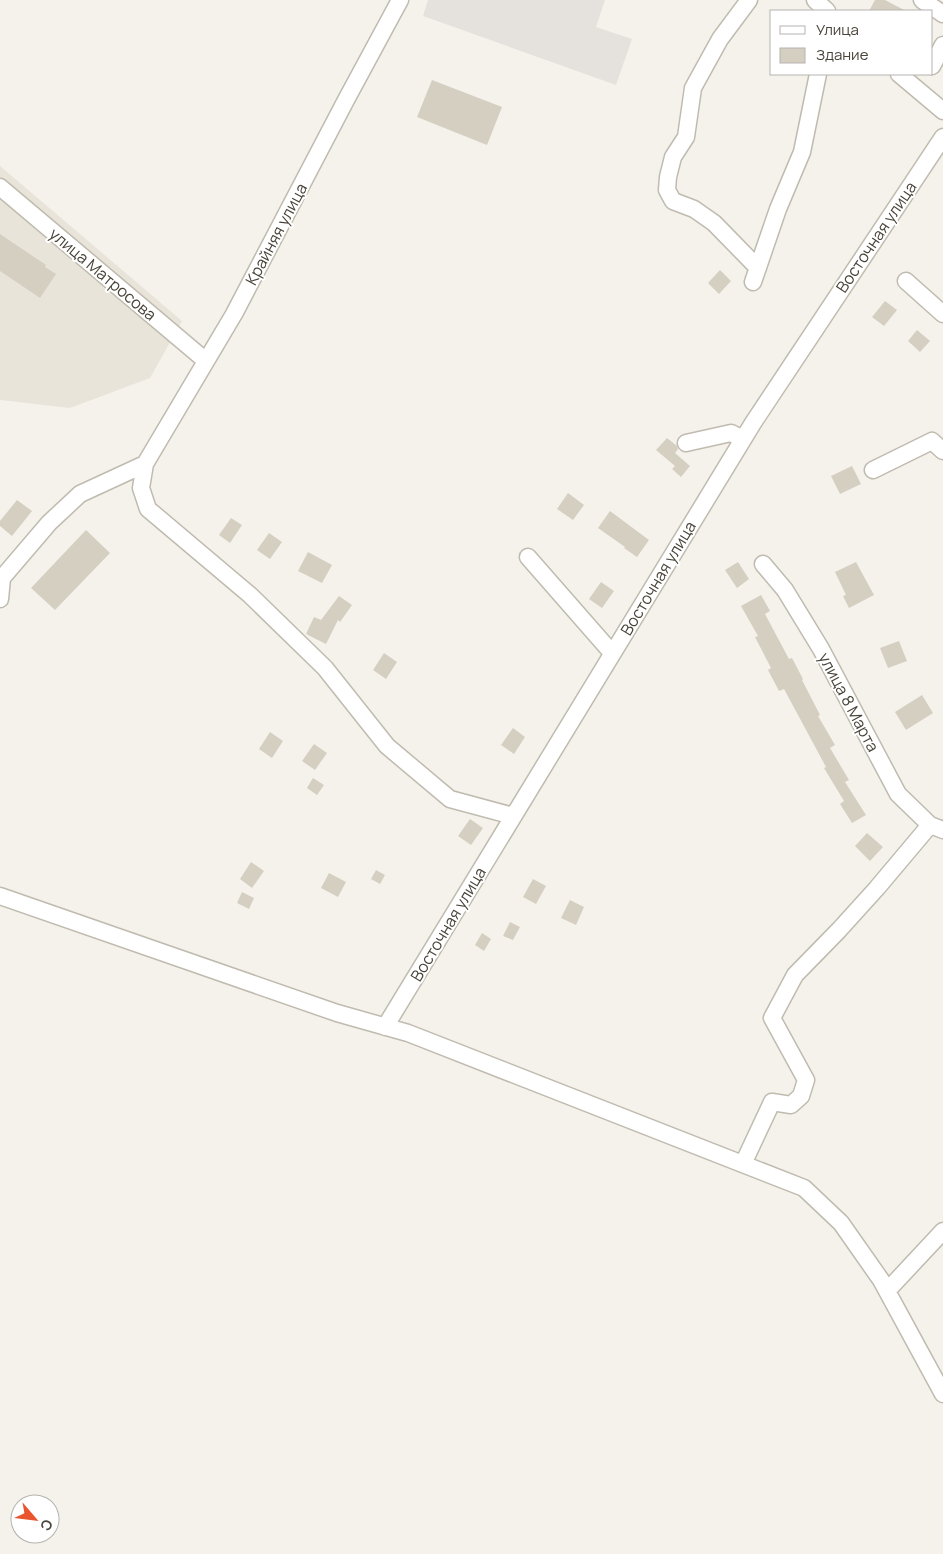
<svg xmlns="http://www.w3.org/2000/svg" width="943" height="1554" font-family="Manrope,sans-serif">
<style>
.residential{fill:#e8e4da}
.industrial{fill:#e5e2dd}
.building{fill:#d5cfc2}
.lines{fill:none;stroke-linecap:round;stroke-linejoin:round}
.minor-casing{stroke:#c0bbaf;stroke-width:19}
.minor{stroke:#fff;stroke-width:16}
.labels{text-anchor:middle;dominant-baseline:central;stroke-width:4;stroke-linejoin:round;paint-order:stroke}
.street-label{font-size:16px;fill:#49443a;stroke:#fff}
</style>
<rect width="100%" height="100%" fill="#f5f2ec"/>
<path class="residential" d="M0,166L182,321L150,378L70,408L0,400Z"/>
<path class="industrial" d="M428,0H605L596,27L632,39L616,85L423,16Z"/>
<path class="building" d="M875,0H885L906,11H869Z
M432,80L502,107L487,145L417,117Z
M0,234L46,265L45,267L56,274L40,298L0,271Z
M720,270L731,281L719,294L708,283Z
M885,301L897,310L884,326L872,317Z
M917,330L930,341L920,352L908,341Z
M667,438L677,446L678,449L675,453L690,466L681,477L672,469L675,466L656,450Z
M852,466L861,484L840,494L831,476Z
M568,493L584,505L573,520L557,509Z
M17,500L32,511L12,536L0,526V521Z
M610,511L649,540L637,557L624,548L625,547L598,528Z
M231,518L242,525L230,543L219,535Z
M86,530L110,553L55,610L31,588Z
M269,533L282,542L270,559L257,550Z
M308,552L332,565L322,583L298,571Z
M738,562L749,579L737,588L725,570Z
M856,562L874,595L849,608L843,596L846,595L835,572Z
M601,582L614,591L602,608L589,599Z
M761,595L770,611L765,614L789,659L792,658L803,679L802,680L820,715L818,716L835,745L830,748L849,780L845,782L866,815L852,823L840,804L844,801L824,768L826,767L784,689L779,691L768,670L771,668L755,637L758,636L741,606Z
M339,596L352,605L340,622L338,620L326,644L306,634L314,617L321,620Z
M899,641L907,661L888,668L880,648Z
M384,653L397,662L386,679L373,670Z
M922,695L933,713L906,730L895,712Z
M513,728L525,737L514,754L501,745Z
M270,732L283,741L272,758L259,749Z
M314,744L327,753L315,770L302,761Z
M313,778L324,785L317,795L307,788Z
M470,819L483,828L471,845L458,836Z
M867,833L883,847L870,861L855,846Z
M251,862L264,871L252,888L240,879Z
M376,870L385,875L380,884L371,879Z
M329,873L346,882L338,897L321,888Z
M533,879L546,886L536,904L523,897Z
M242,892L254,898L249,909L237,903Z
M570,900L584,907L576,925L561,918Z
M510,922L520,927L513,940L503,936Z
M482,933L491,939L484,951L475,945Z"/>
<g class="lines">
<defs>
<path id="minor" d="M400,0L346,100L234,314L145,464L141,488L148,509L250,595L325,668L387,746L450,799L513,816
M749,0L720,39L693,88L686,137L673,157L668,177L667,190L673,201L694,209L714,223L758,268
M815,0L827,11
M922,0L943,14
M932,66L943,45
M899,74L943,111
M0,187L206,361
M906,281L943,314
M753,282L778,209L802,152L818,74
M686,443L731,433L743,439
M873,470L932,441L943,451
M528,557L612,653
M763,564L785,590L821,649L898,794L930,825L943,830
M0,599L2,578L49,523L80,494L145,464
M0,896L337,1013L408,1033L804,1188L841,1223L881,1280L943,1394
M385,1027L753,423L943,137
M743,1164L772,1102L791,1105L801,1096L806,1080L772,1018L795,975L839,930L877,888L930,825
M887,1291L943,1231"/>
</defs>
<use href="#minor" class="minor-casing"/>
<use href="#minor" class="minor"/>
</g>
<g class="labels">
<g class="street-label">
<text transform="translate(276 234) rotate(-62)">Крайняя улица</text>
<text transform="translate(876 237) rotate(-56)">Восточная улица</text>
<text transform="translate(103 274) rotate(40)">улица Матросова</text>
<text transform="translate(658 578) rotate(-59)">Восточная улица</text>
<text transform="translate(849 702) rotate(62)">улица 8 Марта</text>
<text transform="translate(448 924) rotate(-59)">Восточная улица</text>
</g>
</g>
<rect x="770" y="10" width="162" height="65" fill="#ffffff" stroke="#b6b4b0"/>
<rect x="780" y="26" width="25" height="8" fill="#ffffff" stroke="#b6b4b0"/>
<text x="816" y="35" font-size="15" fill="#49443a">Улица</text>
<rect x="780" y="48" width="25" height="15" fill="#d5cfc2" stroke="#b6b4b0"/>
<text x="816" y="60" font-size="15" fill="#49443a">Здание</text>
<g transform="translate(35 1519) rotate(118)"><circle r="24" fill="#ffffff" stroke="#b6b4b0"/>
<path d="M0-4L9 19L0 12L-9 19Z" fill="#e9552e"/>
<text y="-8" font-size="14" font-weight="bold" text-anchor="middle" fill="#49443a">С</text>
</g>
</svg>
